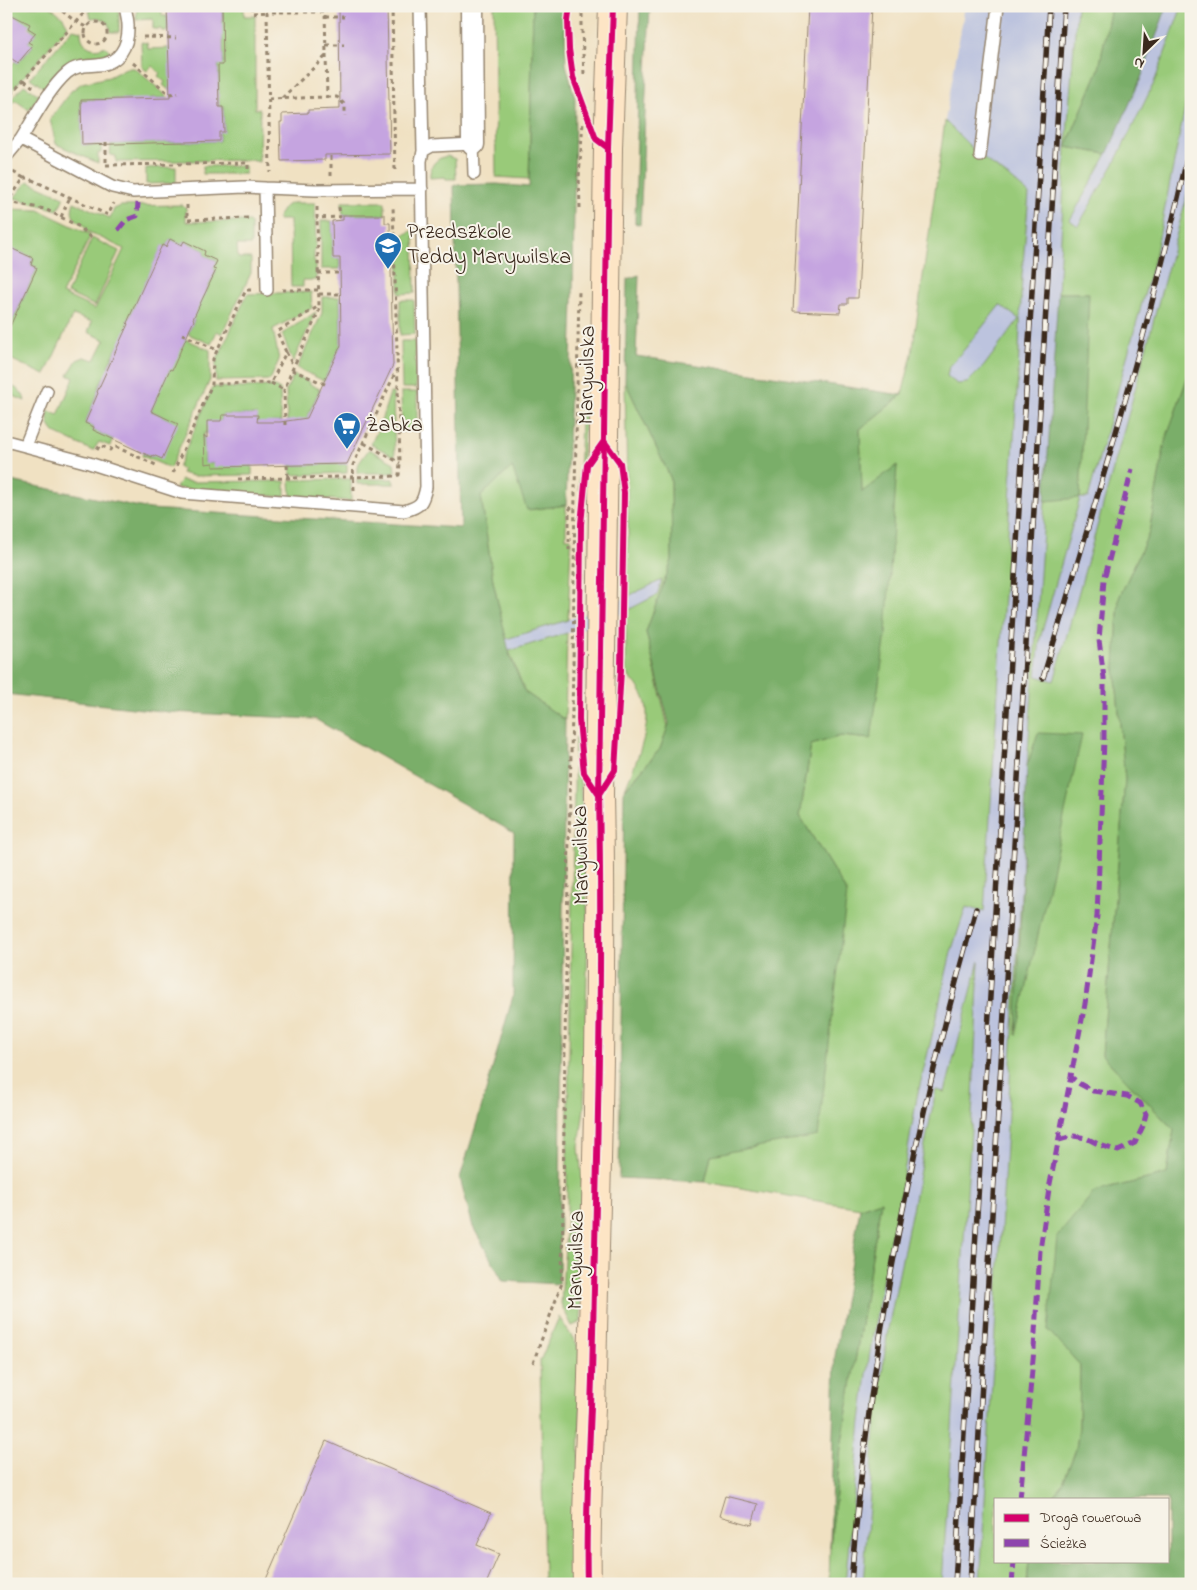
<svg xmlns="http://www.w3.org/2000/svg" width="1197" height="1590" font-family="'Indie Flower',sans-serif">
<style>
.industrial{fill:#bcc3de}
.green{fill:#99ca79;stroke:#6a7a4c;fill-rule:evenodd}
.forest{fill:#7aae69;stroke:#5a6c44}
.building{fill:#c5a4e0}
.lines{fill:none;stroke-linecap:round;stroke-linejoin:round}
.lane-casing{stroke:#968670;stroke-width:14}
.street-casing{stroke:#968670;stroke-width:25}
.secondary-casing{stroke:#968670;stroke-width:30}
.path{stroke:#968670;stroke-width:3;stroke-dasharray:4 4;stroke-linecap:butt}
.lane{stroke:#fff;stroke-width:11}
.street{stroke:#fff;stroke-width:22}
.secondary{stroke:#fde5c5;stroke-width:28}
.rail-casing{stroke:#3b2a1e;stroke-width:5.5}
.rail{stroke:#f7f3e8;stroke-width:4;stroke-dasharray:11;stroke-linecap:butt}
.quiet{stroke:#8e44ad;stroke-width:5;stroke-dasharray:10 5;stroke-linecap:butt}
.cycleway-casing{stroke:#f7f3e8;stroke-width:9}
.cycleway{stroke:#d6006c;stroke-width:6}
.labels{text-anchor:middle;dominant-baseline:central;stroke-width:4;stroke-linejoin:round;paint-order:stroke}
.poi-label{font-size:22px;fill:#3b2a1e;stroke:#f7f3e8;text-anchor:start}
.street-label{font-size:22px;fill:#3b2a1e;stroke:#f7f3e8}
</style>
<rect width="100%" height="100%" fill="#f7f3e8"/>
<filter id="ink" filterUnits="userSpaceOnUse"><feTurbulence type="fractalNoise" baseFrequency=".02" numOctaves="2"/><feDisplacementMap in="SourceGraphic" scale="10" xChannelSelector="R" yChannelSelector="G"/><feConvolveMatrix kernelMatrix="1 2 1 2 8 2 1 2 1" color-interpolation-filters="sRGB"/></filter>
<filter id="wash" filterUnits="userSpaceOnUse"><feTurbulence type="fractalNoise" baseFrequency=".0096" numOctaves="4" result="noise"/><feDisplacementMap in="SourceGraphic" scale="20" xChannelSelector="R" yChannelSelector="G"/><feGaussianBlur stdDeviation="1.12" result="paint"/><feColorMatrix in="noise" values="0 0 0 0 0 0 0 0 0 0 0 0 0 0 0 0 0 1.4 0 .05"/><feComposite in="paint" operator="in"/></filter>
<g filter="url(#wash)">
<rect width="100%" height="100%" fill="#f0e1c2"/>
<path class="industrial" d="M965,6H1191V367L1165,442L1050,1499H996V1561H1029L1027,1584H829L835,1356L860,1208L705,1182L912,359L945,121Z
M662,579L657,595L607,621L509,651L506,639L607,607Z"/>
<path class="green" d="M6,6H50L63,17L68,26L6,97V71L15,61L18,63L33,46L28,42L36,33L6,8Z
M93,6H119V32H111C109,21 102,16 91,18L89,11Z
M137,6H162V16H167L168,31H162L161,29H153V19L136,20Z
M222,6H244V16H255V109H260L259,162L251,160L116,162V156L110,155L111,144L219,141V132L224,131L223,107H219L218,65L223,64V42L218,23L223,22Z
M494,6H533L529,179L496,177Z
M1077,6H1111L1099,69L1066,147L1107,154L1070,220L1078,226L1115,162L1154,83L1182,6H1191V77L1156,252L1088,498H1080L1040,639L1036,676L1054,681L1129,412L1185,203L1191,177V367L1165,442L1149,533L1119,598L1115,667L1125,780L1102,1055L1174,1130L1167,1174L1094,1192L1048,1329L1080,1365L1079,1428L1076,1449L1063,1483L1050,1499H996V1561H1029L1027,1584H980L1024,843L1016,1031L1038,733L1027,766L1045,501L1080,497L1088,293H1058L1066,147Z
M73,29L81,31C80,45 93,53 105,46L110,51C103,57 93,56 84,58C67,61 54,74 44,88L30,78Z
M141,42L147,43L148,49L169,48L173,90H169L163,85L165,82L158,76L160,73L152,66L147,71L142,67Z
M126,68H134L136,69L169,98H151V103H131L130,99L81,100L82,145H101V153H98V163L56,144L50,119L71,91L82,83L109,77Z
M24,85L39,95L29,110L15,100L6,113V105Z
M945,121L980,156L1013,180L1029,194L1022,275L1018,375L984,912L966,907L951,952L931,1040L917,1097L900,1195L887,1253L869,1358L861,1421L845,1584H829L830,1547L841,1448L881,1201L860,1208L705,1182L711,1155L847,893L800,816L811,745L841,736L870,739L897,465L862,493L860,429L902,395L912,354ZM1000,305L1019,319L984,366L967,383L957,384L947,376L949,366L964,350Z
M447,156L455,159L456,179H446L445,177L430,178C429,166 436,158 447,156Z
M203,166H245V174H203Z
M176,167V183L146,184V168Z
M28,181L64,197L58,210L14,198Z
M74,202L110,218L114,209L121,206L183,205L186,208V222L245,221H248L251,224V245H237L238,258H251V273L222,334L217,331L211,344L188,334L194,320L191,319L202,300L216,271L213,269L217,261L204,255L205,251L184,241L182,245L170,239L166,247L162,246L127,323L131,325L121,347L118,346L108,366L112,368L103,378L97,392L98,393L85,423L94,427L93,430L113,439L110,446L99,442L93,451L55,433C49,427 46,420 49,411L58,415L74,378L68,375L77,360L84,357L95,360L105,340L88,332L92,322L73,315L45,375L6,357V335L37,268L31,265L33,258L6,246L7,209L39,210L91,235L62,294L95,309L124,249L85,230L86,227C75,219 69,217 74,202Z
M342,202H385V215H343Z
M292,203H315L316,250H314V262L316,263V280H303V287H291L290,220H278C279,211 284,206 292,203Z
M321,221H332L333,258H339L340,269H321Z
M414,230L415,293L399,294V237Z
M92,238L119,251L95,306L67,293Z
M311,292L312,308L273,329L279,360L270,380L216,381V362L247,294Z
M322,297H340L341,345L324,381L297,368L322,313Z
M400,300H414L415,334L400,335Z
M316,312L293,362L282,334Z
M181,337L210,350V380L170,468L142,456L143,453L152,457L173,422L151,411Z
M401,341H415L416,388H402Z
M294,375L310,382L309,384L320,389L305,422H287L286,390Z
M625,381L671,479L672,560L646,632L668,727L660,749L625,789C635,763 658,717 641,692C638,687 636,682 631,680L626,670V611L657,595L662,580L626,597L628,535Z
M6,384C16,388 23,390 25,401L9,394L6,401Z
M273,386L280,390L281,422L257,423V415H222L221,421L207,433H204L205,463L252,465V475L193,476L181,473L183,469L178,467L213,387L245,388V387Z
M401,392H417V431L402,432Z
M390,393H393L395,457L371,444L379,427Z
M585,413L581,490L579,489L581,414Z
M369,449L394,463L395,473H357V466Z
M347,464V473L291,475V465Z
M512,467L528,510L566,505V538H571L568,620L506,639L493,581L481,496Z
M181,479L185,481L193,482L285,481V497L176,488Z
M351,479V501L291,497L290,480Z
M357,479H393L394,484H357Z
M567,633L565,720L525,692L509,651Z
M575,738H578L588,923L584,1108L579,1147L584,1203L581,1322L572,1326L561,1304L567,1217V1161Z
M979,961L973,1099L942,1584H863L876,1417L888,1329L936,1090L945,1092Z
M559,1317L582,1352L576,1584H544L540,1361Z"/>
<path class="forest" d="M533,6H566L565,24L566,64L575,98L573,301L566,505L527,510L512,467L481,496L493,581L510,656L525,692L565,720L559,1284L503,1281L473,1227L460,1178L480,1112L513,996L514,833L315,719L169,712L6,694V480L150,509L461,528L454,185L497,184L529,187Z
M640,6H650L640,225L635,223Z
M1111,6H1167L1141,78L1107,154L1066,147L1099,69Z
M639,275L636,356L902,395L860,429L862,492L897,465L886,634L871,739L841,736L811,745L800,816L847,893L818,1136L711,1155L705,1182L619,1178L624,791L660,749L669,724L646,632L672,560L671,479L625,381L627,279Z
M1058,293H1089L1080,498L1045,501Z
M1191,367V1584H1027L1029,1561H1168V1499H1050L1063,1483L1076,1449L1079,1428L1080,1365L1048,1330L1057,1237L1094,1192L1167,1174L1174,1130L1102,1055L1125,780L1115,667L1119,598L1149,533L1165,442Z
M1038,733L1082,735L1016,1035L1027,766Z
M881,1201L841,1448L830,1547L835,1356L860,1208Z"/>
<g id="blocks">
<path class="building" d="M167,6H222L223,65H218L219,107H223L224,132H219V141L82,145L81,100L170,98Z
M339,6H387L390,154L325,155V160L281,161L280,122H282V114L308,113V110L340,109Z
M808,6H872L858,298H848V304H841L840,313L793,311Z
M6,12L30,24L28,28L36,33L28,42L33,45L18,63L6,55Z
M343,215H385V223H390L393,365L347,464L213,467V463L205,464L204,436L207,438V421H221L222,415H258L257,422H280L307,418L341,345L340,258H333L332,221L343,220Z
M170,239L182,245L184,241L205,251L204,255L217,261L213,269L216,270L193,319L194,320L172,370L170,369L151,411L178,424L162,459L153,455L152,457L143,453L93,430L94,427L85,423L98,393L97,392L128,324L127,323L137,300L162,245L166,247Z
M6,246L33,258L31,265L37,268L6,335Z
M326,1441L491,1513L477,1545L499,1554L486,1584H264Z
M725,1496L758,1504L752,1525L719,1516Z"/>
</g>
</g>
<g filter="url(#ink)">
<use href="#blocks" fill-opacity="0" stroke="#968670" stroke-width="1"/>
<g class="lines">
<defs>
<path id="lane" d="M125,6C126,13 128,19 128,25C129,46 119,64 97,65C86,66 76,65 67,73C49,89 34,118 21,139L112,187L133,192L245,187L265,188L267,290
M420,6L423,151
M980,156L998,6
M6,157L21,139
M265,188L315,190L422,189
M6,441L89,463L182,493L404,511C420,507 423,503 426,487L421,161L423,151L432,146L473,144L474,174
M25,446L47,391"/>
<path id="street" d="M472,6L473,144"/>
<path id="secondary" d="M587,1584C585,1515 590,1446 592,1378C596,1184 603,989 599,795L608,148L613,6"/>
</defs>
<use href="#lane" class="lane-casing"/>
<use href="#street" class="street-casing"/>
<use href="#secondary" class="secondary-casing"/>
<path class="path" d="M56,6L76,22L86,27
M252,6V13L267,12
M392,6L395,173
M582,6V31L584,74
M313,12V6
M325,12L326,6
M325,17H344
M85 33a11 11 0 1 1 22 0a11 11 0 1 1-22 0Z
M143,37L176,38
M326,45H344
M133,63L169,94L178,93
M24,80L33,87
M327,97H337L345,105V116
M282,98L326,56
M269,99L327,97L325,12H267L270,172
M6,100L90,6
M106,142V165
M331,156V175
M106,165L248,163V170
M24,178H28L108,215L114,203
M8,202L45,209L80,227L92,238
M6,204L24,178L13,172
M187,205V220L250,218
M317,207V218L340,217L339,207
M580,208L579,177L583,122
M61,217L70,197
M318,273H340
M251,290H246L213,359L212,384L271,383L286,352L277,332L319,306L317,218
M282,290H319
M319,294H340
M182,334L217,350
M286,352L293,366
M292,370L327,385
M271,383L284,390
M285,425L284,390L292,370L319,311V306
M364,443L400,463
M97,450L100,445L110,450L112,447H116L156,465
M287,465L288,479
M173,473L212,384
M238,479L397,476L399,475L400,463L393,205
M354,490L353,465L396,371
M569,550V510L575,503
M533,1363L562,1283L566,968L573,668L575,489L579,291"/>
<use href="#lane" class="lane"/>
<use href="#street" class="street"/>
<use href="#secondary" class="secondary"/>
<defs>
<path id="rail" d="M1043,678C1096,500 1152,322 1191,140
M851,1584C868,1355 913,1130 976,909
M955,1584L1049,6
M970,1584L1064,6"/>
</defs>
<use href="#rail" class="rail-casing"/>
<use href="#rail" class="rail"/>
<path class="quiet" d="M118,230L126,220L137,216L138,203
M1059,1140L1073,1136L1086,1138L1100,1145L1118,1151L1135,1143L1143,1126L1146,1114L1140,1103L1127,1096L1093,1091L1080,1084L1071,1077
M1020,1499L1034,1349L1040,1250L1049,1189L1085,1004L1097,916L1104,740V678L1099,640L1104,580L1132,469
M1012,1584L1014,1561"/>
<defs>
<path id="cycleway" d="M570,6L568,21L569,49L573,77L596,139L608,148
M604,441L620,463L624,493L621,670L615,770L599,795L584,773L579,720L581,524L587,465Z
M587,1584C585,1515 590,1446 592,1378C596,1184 603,989 599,795L608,148L613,6"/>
</defs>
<use href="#cycleway" class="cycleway-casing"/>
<use href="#cycleway" class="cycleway"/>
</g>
</g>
<defs>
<symbol id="school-pin" viewBox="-11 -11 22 30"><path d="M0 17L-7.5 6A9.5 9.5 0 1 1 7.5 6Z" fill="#1f6fb2" stroke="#f7f3e8"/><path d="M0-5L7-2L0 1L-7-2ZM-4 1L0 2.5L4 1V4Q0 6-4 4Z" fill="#fff"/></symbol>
<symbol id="supermarket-pin" viewBox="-11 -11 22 30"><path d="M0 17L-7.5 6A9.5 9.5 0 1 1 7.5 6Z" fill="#1f6fb2" stroke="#f7f3e8"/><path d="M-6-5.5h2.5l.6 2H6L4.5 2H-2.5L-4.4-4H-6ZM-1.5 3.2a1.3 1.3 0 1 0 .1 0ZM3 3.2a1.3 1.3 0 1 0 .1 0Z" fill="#fff"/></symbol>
</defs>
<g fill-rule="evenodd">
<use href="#school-pin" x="372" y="230" width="32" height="43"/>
<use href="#supermarket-pin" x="331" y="410" width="32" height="43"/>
</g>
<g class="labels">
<g class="poi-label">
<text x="407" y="233">Przedszkole<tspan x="407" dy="25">Teddy Marywilska</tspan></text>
<text x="366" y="426">Żabka</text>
</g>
<g class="street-label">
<text transform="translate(588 375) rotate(-89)">Marywilska</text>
<text transform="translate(582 855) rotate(-91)">Marywilska</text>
<text transform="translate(577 1260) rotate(-89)">Marywilska</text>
</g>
</g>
<rect width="1197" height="1590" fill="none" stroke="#f7f3e8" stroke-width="25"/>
<rect x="994" y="1498" width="175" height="65" fill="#f7f3e8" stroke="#aca397"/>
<rect x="1004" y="1514" width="25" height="8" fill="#d6006c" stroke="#aca397"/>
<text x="1040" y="1522" font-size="15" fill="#3b2a1e">Droga rowerowa</text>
<rect x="1004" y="1539" width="25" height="8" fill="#8e44ad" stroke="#aca397"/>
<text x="1040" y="1548" font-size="15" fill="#3b2a1e">Ścieżka</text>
<g transform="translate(1144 52) rotate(205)" stroke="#f7f3e8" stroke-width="4" paint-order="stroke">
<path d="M0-4L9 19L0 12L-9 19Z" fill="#3b2a1e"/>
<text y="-8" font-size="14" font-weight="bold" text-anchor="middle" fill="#3b2a1e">N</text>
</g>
</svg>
